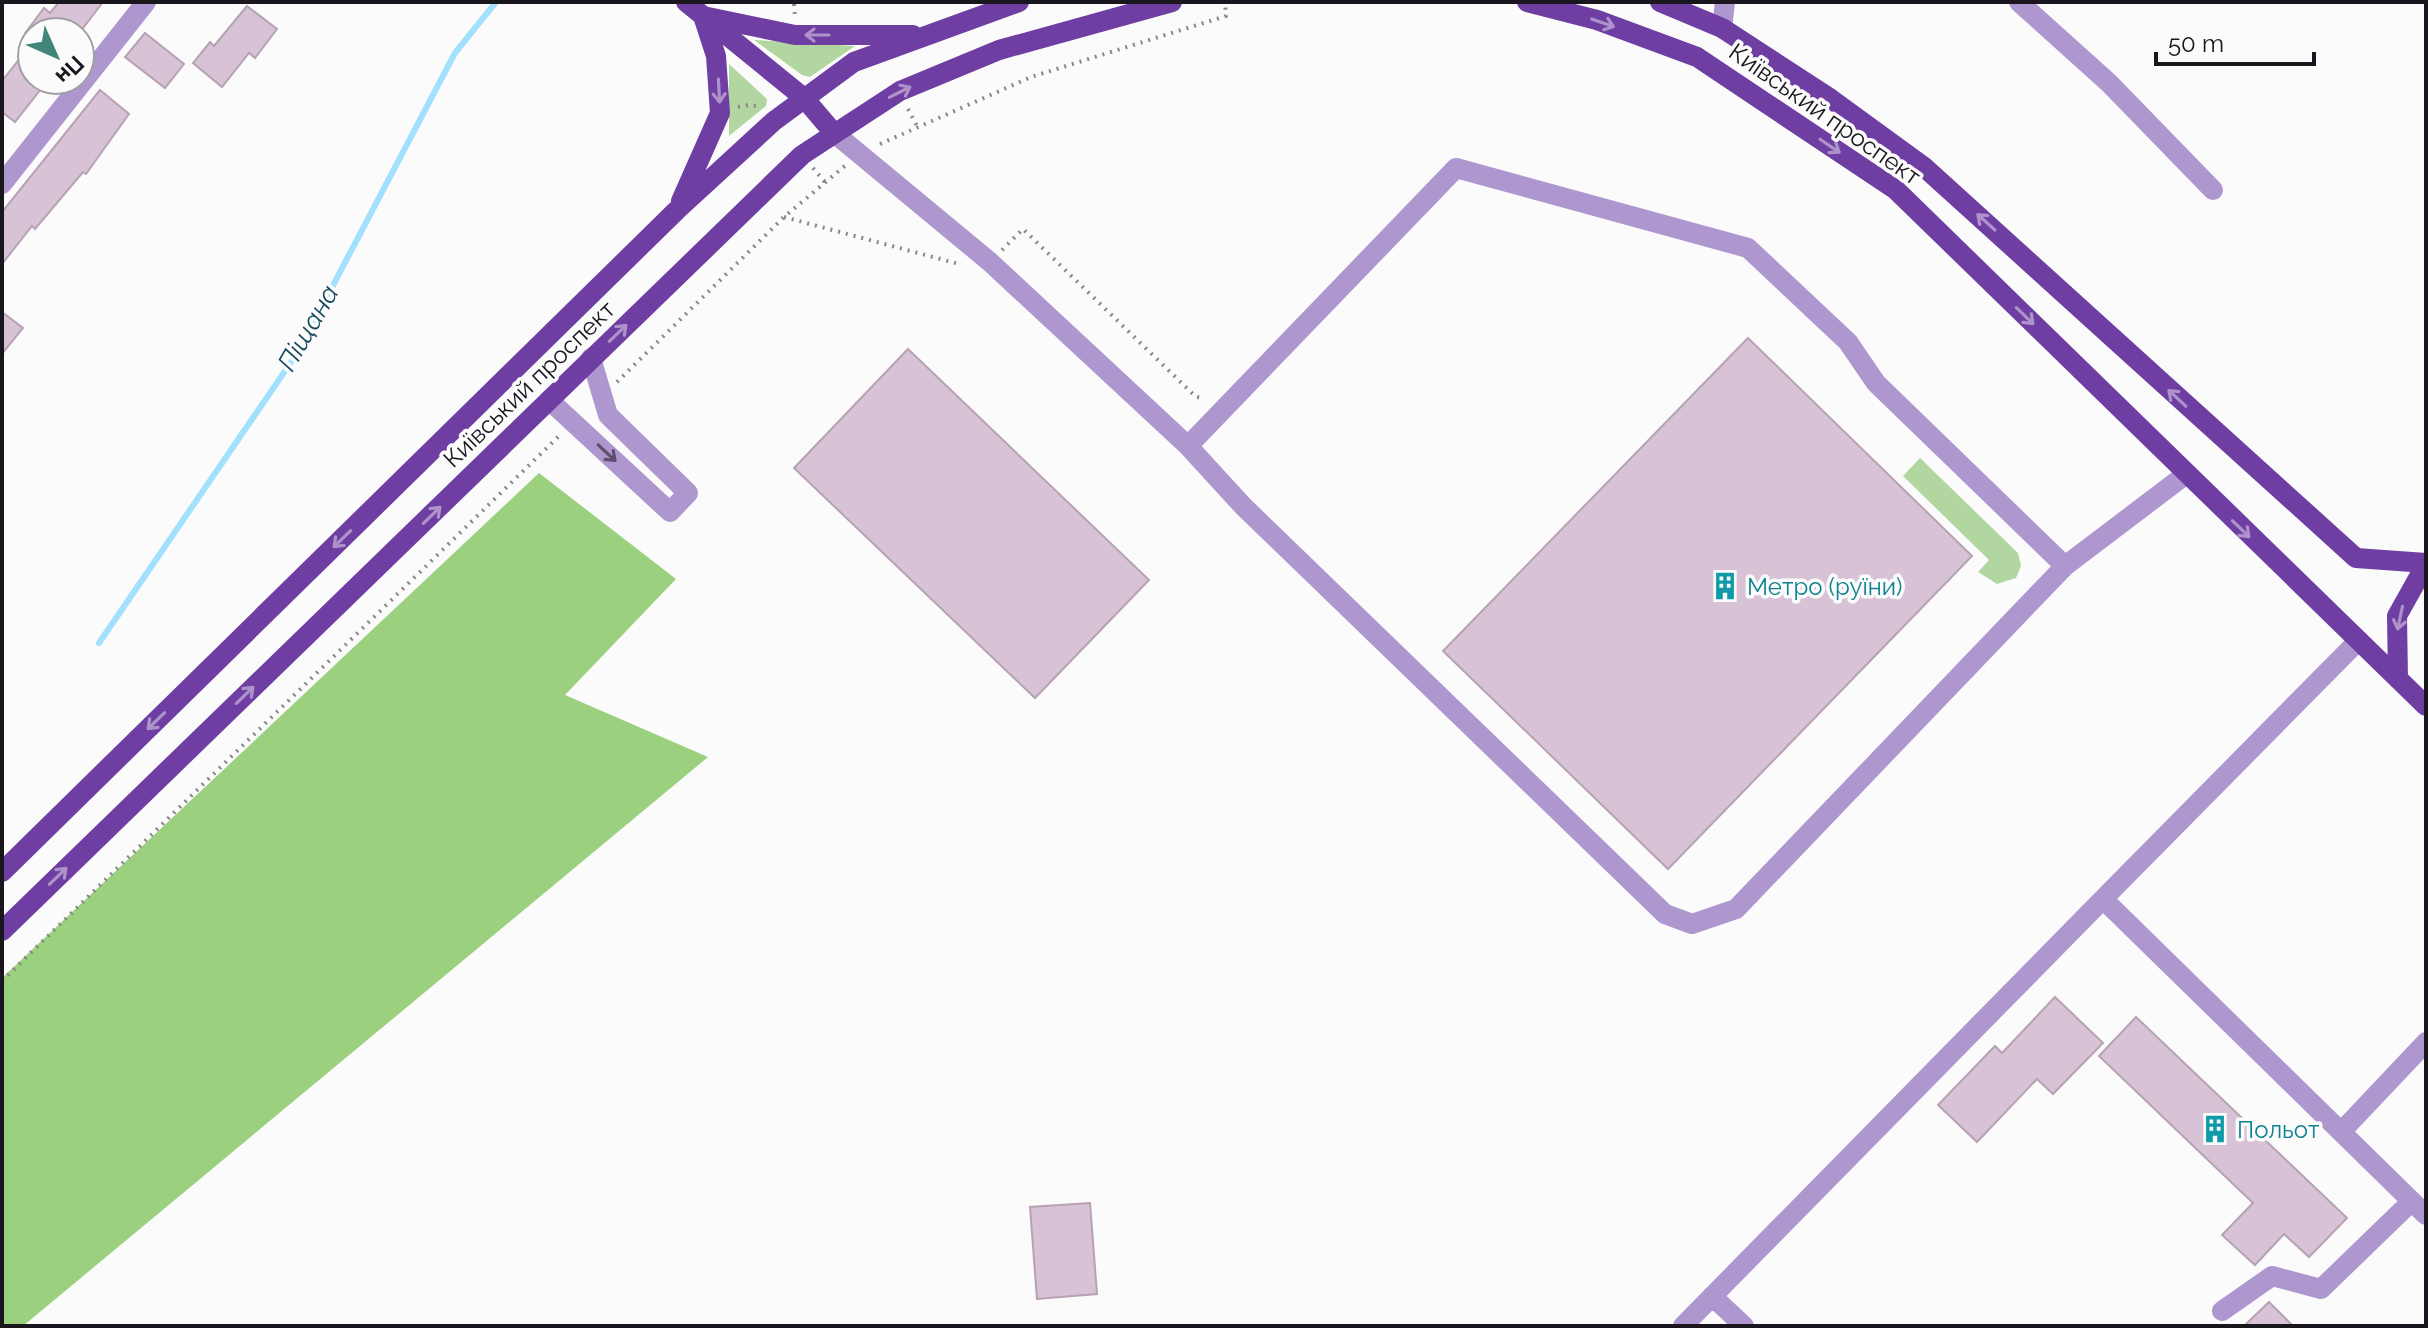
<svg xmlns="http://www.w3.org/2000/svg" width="2428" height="1328" font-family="Raleway,sans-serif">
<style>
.green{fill:#b2d6a0}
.forest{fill:#9bd17e}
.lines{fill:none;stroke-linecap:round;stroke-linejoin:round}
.stream{stroke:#a2e1fe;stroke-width:6}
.building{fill:#d8c2d5;stroke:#b7a2b3;stroke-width:2}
.path{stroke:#89878b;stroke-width:4;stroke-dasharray:2 6;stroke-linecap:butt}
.minor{stroke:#ae97cf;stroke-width:20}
.major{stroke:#6f3ea3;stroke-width:20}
.oneway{stroke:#ae93cb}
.oneway2{stroke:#5c506e}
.labels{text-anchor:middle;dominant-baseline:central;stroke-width:7;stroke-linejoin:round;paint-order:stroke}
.street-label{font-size:24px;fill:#19161e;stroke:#fbfbfb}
.culture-label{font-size:24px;fill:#0d838f;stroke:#fbfbfb;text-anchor:start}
.water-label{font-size:26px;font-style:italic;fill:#17495d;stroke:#fbfbfb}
</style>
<rect width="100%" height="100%" fill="#fbfbfb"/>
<path class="green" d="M754,40L855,46L810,77L802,75Z
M729,64L767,99L766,106L729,136Z
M1920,458L2018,553L2021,566L2016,578L1997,584L1978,572L1989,560L1903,476Z"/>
<path class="forest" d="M539,473L676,579L565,695L708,757L23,1326H2V978Z"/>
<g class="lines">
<path class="stream" d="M99,643L298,352L455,53L496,2"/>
</g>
<path class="building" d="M59,2H103L80,32H26L44,8L50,13Z
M247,6L277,29L255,58L249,53L222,87L193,63L210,42L214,46Z
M145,33L184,64L165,88L125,57Z
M32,43V80H48L15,122L2,112V81Z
M100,90L129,114L86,174L83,172L35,229L32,226L2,264V212Z
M2,312L23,328L2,354Z
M1748,338L1972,556L1668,869L1443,651Z
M908,349L1149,580L1035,698L794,468Z
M2055,997L2103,1043L2053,1094L2037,1079L1977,1142L1938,1105L1995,1046L2002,1053Z
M2136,1017L2347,1218L2309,1257L2284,1234L2255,1265L2222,1235L2253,1203L2099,1056Z
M1090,1203L1097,1294L1037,1299L1030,1207Z
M2269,1302L2293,1326H2244Z"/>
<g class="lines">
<path class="path" d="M794,4L795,17
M738,107L749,105L761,107
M908,109L917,126
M880,144L1031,77L1226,16L1225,2
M813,168L825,182
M784,217L959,264
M1002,250L1023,229L1196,397L1205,398
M617,382L784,217L846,165
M2,981L561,434"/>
<path class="minor" d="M2019,2L2109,83L2213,190
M1722,28L1725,2
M833,132L990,262L1188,446L1456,168L1748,248L1848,342L1876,383L2065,566
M2,184L146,2
M549,400L670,512L688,493L608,415L591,358
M1188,446L1243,506L1665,914L1692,924L1736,909L2065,566L2185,475
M2357,642L2103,899L2426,1215
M2341,1132L2426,1042
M1712,1296L1744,1326
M2222,1311L2272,1276L2321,1289L2412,1201
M1683,1326L2103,899"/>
<path class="major" d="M686,2L804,98L833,132
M1527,2L1597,20L1697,57L1896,190L2426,706
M1660,2L1722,28L1831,99L1923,166L2356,558L2426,563
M703,16L795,35H913
M681,201L720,113L716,56L703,16
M2398,679L2397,616L2426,564
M2,872L677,210L774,121L854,62L1019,2
M2,931L802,155L900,91L999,50L1172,2"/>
</g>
<defs><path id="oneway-shaft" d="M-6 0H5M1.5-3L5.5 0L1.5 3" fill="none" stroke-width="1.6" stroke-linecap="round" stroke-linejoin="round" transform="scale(2)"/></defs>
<g class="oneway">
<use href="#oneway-shaft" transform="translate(1603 23) rotate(19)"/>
<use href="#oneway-shaft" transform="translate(817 35) rotate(180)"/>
<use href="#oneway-shaft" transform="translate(719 91) rotate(87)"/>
<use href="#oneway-shaft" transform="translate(900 92) rotate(-27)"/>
<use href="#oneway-shaft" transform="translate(1830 146) rotate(34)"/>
<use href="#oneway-shaft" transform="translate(1986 222) rotate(-138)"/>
<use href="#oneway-shaft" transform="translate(2025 316) rotate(44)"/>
<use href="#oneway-shaft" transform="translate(618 333) rotate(-44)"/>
<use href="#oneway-shaft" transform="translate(2177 398) rotate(-137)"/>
<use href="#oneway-shaft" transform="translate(432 515) rotate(-44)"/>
<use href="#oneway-shaft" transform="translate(2241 529) rotate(44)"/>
<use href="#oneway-shaft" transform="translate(342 539) rotate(136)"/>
<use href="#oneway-shaft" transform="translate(2400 618) rotate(102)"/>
<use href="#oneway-shaft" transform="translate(245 695) rotate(-44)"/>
<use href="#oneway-shaft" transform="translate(156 721) rotate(136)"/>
<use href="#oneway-shaft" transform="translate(58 876) rotate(-44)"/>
</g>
<use class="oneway2" href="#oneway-shaft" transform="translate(607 453) rotate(43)"/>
<defs>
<symbol id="building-bare" viewBox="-9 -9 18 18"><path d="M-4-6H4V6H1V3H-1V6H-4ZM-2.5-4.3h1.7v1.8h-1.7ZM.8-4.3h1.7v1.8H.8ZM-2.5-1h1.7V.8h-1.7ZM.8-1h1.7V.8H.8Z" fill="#0f9aa8" stroke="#fbfbfb" stroke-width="2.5" paint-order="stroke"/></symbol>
</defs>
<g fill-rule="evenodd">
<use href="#building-bare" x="1705" y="566" width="40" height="40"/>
<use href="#building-bare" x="2195" y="1109" width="40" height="40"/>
</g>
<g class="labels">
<g class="street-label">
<text transform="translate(1825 114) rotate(35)">Київський проспект</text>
<text transform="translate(529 384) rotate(-44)">Київський проспект</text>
</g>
<g class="culture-label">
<text x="1747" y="586">Метро (руїни)</text>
<text x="2237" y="1129">Польот</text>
</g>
<g class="water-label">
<text transform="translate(308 328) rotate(-60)">Піщана</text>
</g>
</g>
<rect width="2428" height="1328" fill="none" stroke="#19161e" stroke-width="8"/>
<g transform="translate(56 56) rotate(135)"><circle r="38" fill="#fbfbfb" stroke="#a19fa3" stroke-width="2"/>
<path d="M0-6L14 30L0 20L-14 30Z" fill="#42867a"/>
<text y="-12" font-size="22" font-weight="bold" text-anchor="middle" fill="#19161e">Пн</text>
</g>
<path d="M2156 52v12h158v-12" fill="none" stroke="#19161e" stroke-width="4"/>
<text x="2168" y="52" font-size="24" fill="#19161e" stroke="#fbfbfb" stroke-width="6" paint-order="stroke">50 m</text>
</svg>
